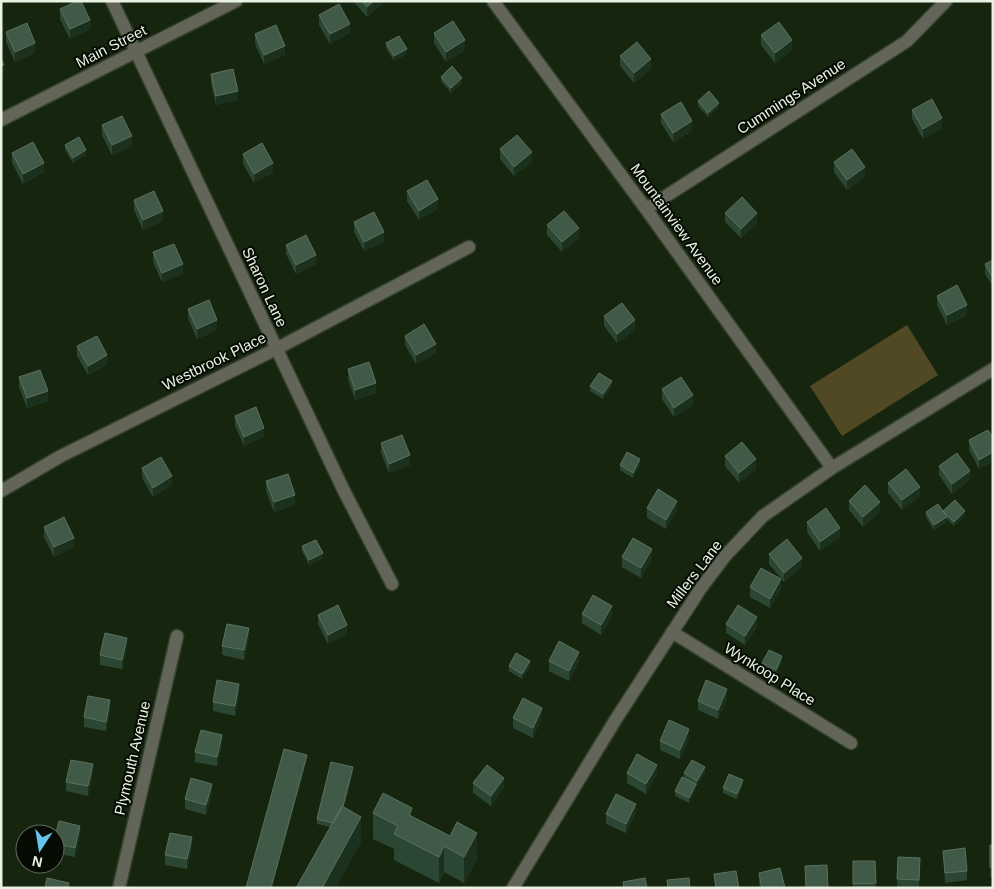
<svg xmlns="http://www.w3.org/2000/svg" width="994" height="889" font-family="Helvetica,sans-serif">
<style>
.green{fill:#514924}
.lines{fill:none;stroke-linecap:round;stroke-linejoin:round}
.minor-casing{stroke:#34422c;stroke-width:15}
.minor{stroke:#636558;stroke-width:12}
.wall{fill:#2c4634}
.shaded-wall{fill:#1b311d}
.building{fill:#415947;stroke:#5b7160}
.labels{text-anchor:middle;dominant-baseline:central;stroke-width:4;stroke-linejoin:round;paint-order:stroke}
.street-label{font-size:15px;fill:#e9f3e4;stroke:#060c04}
</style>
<rect width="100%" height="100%" fill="#16250e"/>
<path class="green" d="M907,325L938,375L842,436L810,386Z"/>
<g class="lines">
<defs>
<path id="minor" d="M112,1L344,491L392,584
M493,1L646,209L832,468
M1,120L236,1
M646,209L907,41L946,1
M1,491L61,456L276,349L469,247
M672,632L851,743
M119,888L177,636
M513,888L616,719L701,588L726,555L763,516L832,468L993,369"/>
</defs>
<use href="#minor" class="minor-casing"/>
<use href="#minor" class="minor"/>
</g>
<path class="wall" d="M353,1H384V2L367,17Z
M60,9L90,29L70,39L60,19Z
M319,15L350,33L330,44L319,25Z
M6,32L35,53L15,62L6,42Z
M434,33L465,50L446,62L434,43Z
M255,34L285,55L264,64L255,44Z
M761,35L792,50L775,63L761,45Z
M386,43L407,54L394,61L386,48Z
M620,56L651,69L634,83L620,66Z
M211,74L238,100L216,105L211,84Z
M441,77L462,83L451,93L441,81Z
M698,101L719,107L708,117L698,106Z
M912,110L942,128L923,139L912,119Z
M661,114L692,131L673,142L661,123Z
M102,125L132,146L112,155L102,135Z
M65,145L86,155L73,163L65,150Z
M500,149L532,162L514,176L500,159Z
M12,153L44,172L23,184L12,163Z
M243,154L273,172L254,183L243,164Z
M834,162L865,177L847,190L834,172Z
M407,191L438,209L419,220L407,201Z
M134,200L163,221L143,230L134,210Z
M725,213L757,223L741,238L725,222Z
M354,222L384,242L364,251L354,232Z
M547,225L579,238L562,252L547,235Z
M286,245L316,264L296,274L286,254Z
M153,252L183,274L162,282L153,262Z
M993,260V287L985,274V264Z
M937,296L967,315L947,325L937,305Z
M188,309L217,330L197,339L188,318Z
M604,316L635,330L617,343L604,326Z
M405,336L436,353L416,364L405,345Z
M77,346L107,365L88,375L77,356Z
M348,369L376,393L355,400L348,379Z
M19,377L48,401L27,408L19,387Z
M590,386H612L603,399L590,391Z
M662,389L693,405L674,417L662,399Z
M235,416L264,437L244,446L235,426Z
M988,430L979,469L969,450V440Z
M381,443L410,465L389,473L381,453Z
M725,456L756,469L739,483L725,466Z
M640,464L633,478L620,470V465Z
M939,466L970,480L952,494L939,475Z
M142,468L172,485L153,497L142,478Z
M266,481L295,505L274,512L266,491Z
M888,483L920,496L902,510L888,493Z
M849,501L880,512L863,527L849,510Z
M647,508L677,510L666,529L647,518Z
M943,511L965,516L954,526L947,519V522L934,530L926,517V512H943Z
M807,522L840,537L820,551L807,532Z
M44,527L74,547L54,557L44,537Z
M302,546L323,558L309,565L302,551Z
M769,554L802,567L784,582L769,564Z
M622,557L652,559L641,578L622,567Z
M750,587L781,589L770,608L750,597Z
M582,614L612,616L601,635L582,623Z
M318,615L347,634L328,644L318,624Z
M726,624L757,627L745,645L726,633Z
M249,638L244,660L222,655V646Z
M127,648L122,669L100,665V655Z
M549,661H579L569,681L549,671Z
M782,661L776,675L762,668V663Z
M509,666H530L522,679L509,671Z
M239,694L235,716L213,711V702Z
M727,699L718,719L698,710V701Z
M110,710L106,731L84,727V717Z
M542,717L533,738L513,728V718Z
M689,739L680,759L660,750V741Z
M222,745L217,766L195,762V752Z
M353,772L344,807L361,843L330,827L317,824V819Z
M705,772L697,786L696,785V789L689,803L675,796V791L690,781L684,778V773Z
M627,773L657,774L646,794L627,783Z
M93,774L88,796L66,791V782Z
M473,783L504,788L491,806L473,793Z
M743,784L737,799L723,793V788Z
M212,794L206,815L185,809V799Z
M373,813L412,817L477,859L464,883L444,872L439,883L394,860V849L373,839Z
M636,813L626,833L606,824V814Z
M80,835L75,857L55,853V837Z
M990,845H993V877H990Z
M192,847L187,869L165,865V855Z
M943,851L967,871V880L945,883Z
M898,857L920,867L919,888H897Z
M853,861H875L876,888H853Z
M759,873L785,888H760L759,883Z
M714,874L739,888H715Z"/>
<path class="shaded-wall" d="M374,1L384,2L367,17V7Z
M90,20V29L70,39V29Z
M350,24V33L330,44V34Z
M465,40V50L446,62V52Z
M792,40V50L775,63V53Z
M35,43V53L15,62V52Z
M285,46V55L264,64V55Z
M407,49V54L394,61V56Z
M651,59V69L634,83V73Z
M4,65V74L1,76V66Z
M462,78V83L451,93V88Z
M238,91V100L216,105V96Z
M719,103V107L708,117V113Z
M942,118V128L923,139V129Z
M692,121V131L673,142V133Z
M132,136V146L112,155V145Z
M86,150V155L73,163V158Z
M532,152V162L514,176V167Z
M44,163V172L23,184V174Z
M273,163V172L254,183V174Z
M865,167V177L847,190V180Z
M438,199V209L419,220V211Z
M163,211V221L143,230V220Z
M757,213V223L741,238V229Z
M579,228V238L562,252V242Z
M384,232V242L364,251V242Z
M316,255V264L296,274V265Z
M183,264V274L162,282V273Z
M967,305V315L947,325V315Z
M217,320V330L197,339V329Z
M635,320V330L617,343V334Z
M436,344V353L416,364V355Z
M107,355V365L88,375V366Z
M612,381V386L603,399V394Z
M376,383V393L355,400V390Z
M48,391V401L27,408V398Z
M693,395V405L674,417V408Z
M264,428V437L244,446V437Z
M993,452V462L979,469V460Z
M410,455V465L389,473V464Z
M640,459V464L633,478V473Z
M756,459V469L739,483V473Z
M970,471V480L952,494V484Z
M172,476V485L153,497V488Z
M920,487V496L902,510V500Z
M295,495V505L274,512V502Z
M677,501V510L666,529V520Z
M880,502V512L863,527V517Z
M965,511V516L954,526V522Z
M947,517V522L934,530V525Z
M840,528V537L820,551V542Z
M74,538V547L54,557V547Z
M652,549V559L641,578V568Z
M323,553V558L309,565V560Z
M802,558V567L784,582V573Z
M781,579V589L770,608V599Z
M612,606V616L601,635V625Z
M757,617V627L745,645V636Z
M347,625V634L328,644V635Z
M249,628V638L244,660V650Z
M127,638V648L122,669V660Z
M579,652V661L569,681V671Z
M782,656V661L776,675V670Z
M530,661V666L522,679V674Z
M239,684V694L235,716V706Z
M727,689V699L718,719V710Z
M110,700V710L106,731V722Z
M542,708V717L533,738V728Z
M689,729V739L680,759V750Z
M222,735V745L217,766V757Z
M307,755V760L272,888H271Z
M93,764V774L88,796V786Z
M657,765V774L646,794V784Z
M353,767V772L338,830V825Z
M705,767V772L697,786V781Z
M504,778V788L491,806V796Z
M743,780V784L737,799V794Z
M212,784V794L206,815V805Z
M696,784V789L689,803V798Z
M636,804V813L626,833V824Z
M412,808V834L409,815Z
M361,817V843L336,888H322Z
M80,826V835L75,857V848Z
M477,833V859L464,883V857Z
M192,837V847L187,869V859Z
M444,846V872L439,883V857Z"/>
<path class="building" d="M77,1H81L90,20L70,29L60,9Z
M362,1H374L367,7Z
M339,4L350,24L330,34L319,15Z
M453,21L465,40L446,52L434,33Z
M779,22L792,40L775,53L761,35Z
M27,23L35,43L15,52L6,32Z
M276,25L285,46L264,55L255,34Z
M399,36L407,49L394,56L386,43Z
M637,42L651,59L634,73L620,56Z
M1,58L4,65L1,66Z
M452,66L462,78L451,88L441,77Z
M233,69L238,91L216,96L211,74Z
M709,91L719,103L708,113L698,101Z
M932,99L942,118L923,129L912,110Z
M681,102L692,121L673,133L661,114Z
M122,116L132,136L112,145L102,125Z
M517,135L532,152L514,167L500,149Z
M79,137L86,150L73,158L65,145Z
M33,142L44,163L23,174L12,153Z
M262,143L273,163L254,174L243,154Z
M852,149L865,167L847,180L834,162Z
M427,180L438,199L419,211L407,191Z
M154,191L163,211L143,220L134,200Z
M742,197L757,213L741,229L725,213Z
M564,211L579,228L562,242L547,225Z
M374,212L384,232L364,242L354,222Z
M306,235L316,255L296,265L286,245Z
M174,244L183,264L162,273L153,252Z
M993,260V278L985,264Z
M957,285L967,305L947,315L937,296Z
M209,300L217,320L197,329L188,309Z
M622,303L635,320L617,334L604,316Z
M424,324L436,344L416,355L405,336Z
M97,336L107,355L88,366L77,346Z
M369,362L376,383L355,390L348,369Z
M40,370L48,391L27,398L19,377Z
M599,373L612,381L603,394L590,386Z
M681,377L693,395L674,408L662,389Z
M256,407L264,428L244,437L235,416Z
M988,430L993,438V452L979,460L969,440Z
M402,435L410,455L389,464L381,443Z
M742,442L756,459L739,473L725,456Z
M627,452L640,459L633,473L620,465Z
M957,453L970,471L952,484L939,466Z
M161,457L172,476L153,488L142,468Z
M906,469L920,487L902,500L888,483Z
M288,474L295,495L274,502L266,481Z
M865,485L880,502L863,517L849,501Z
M658,489L677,501L666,520L647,508Z
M955,500L965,511L954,522L943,511Z
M938,504L947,517L934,525L926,512Z
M826,508L840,528L820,542L807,522Z
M64,517L74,538L54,547L44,527Z
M633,538L652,549L641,568L622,557Z
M787,539L802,558L784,573L769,554Z
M316,540L323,553L309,560L302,546Z
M761,568L781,579L770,599L750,587Z
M593,595L612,606L601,625L582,614Z
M338,605L347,625L328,635L318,615Z
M738,605L757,617L745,636L726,624Z
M227,624L249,628L244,650L222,646Z
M105,633L127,638L122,660L100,655Z
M559,641L579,652L569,671L549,661Z
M769,650L782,656L776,670L762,663Z
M516,653L530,661L522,674L509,666Z
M217,680L239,684L235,706L213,702Z
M706,680L727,689L718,710L698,701Z
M88,696L110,700L106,722L84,717Z
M523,698L542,708L533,728L513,718Z
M669,720L689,729L680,750L660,741Z
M201,730L222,735L217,757L195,752Z
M284,749L307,755L271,888H246Z
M637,754L657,765L646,784L627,773Z
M71,760L93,764L88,786L66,782Z
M692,760L705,767L697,781L684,773Z
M331,762L353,767L343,806L333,823L317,819Z
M487,765L504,778L491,796L473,783Z
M729,774L743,780L737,794L723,788Z
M682,777L696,784L689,798L675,791Z
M191,778L212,784L206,805L185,799Z
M383,793L412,808L409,815L450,836L457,822L477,833L464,857L444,846L439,857L394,834L398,826L373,813Z
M616,794L636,804L626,824L606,814Z
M342,806L361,817L322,888H296Z
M59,821L80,826L75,848L55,843V837Z
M170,833L192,837L187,859L165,855Z
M990,845H993V867H990Z
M965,848L967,871L945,873L943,851Z
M898,857L920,858L919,880L897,879Z
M853,861H875L876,883L853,884Z
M827,865L828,888H806L805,866Z
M780,868L785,888H762L759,873Z
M736,871L739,888H716L714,874Z
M47,878L69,883L68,888H45Z
M645,878L647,888H624L623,882Z
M689,878L690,888H668L667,880Z"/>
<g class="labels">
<g class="street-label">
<text transform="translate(111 46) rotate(-27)">Main Street</text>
<text transform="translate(791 96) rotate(-33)">Cummings Avenue</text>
<text transform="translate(677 224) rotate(54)">Mountainview Avenue</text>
<text transform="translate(265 287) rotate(65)">Sharon Lane</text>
<text transform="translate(214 361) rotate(-26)">Westbrook Place</text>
<text transform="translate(694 574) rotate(-53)">Millers Lane</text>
<text transform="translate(770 674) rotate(32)">Wynkoop Place</text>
<text transform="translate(132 758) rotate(-77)">Plymouth Avenue</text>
</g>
</g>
<rect width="994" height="889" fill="none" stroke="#e9f3e4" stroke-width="5"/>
<g transform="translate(40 849) rotate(192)"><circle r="24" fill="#060c04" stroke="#61685e"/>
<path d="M0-4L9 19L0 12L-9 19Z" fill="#65c5ee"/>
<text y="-8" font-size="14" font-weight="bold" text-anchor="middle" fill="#e9f3e4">N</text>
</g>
</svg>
